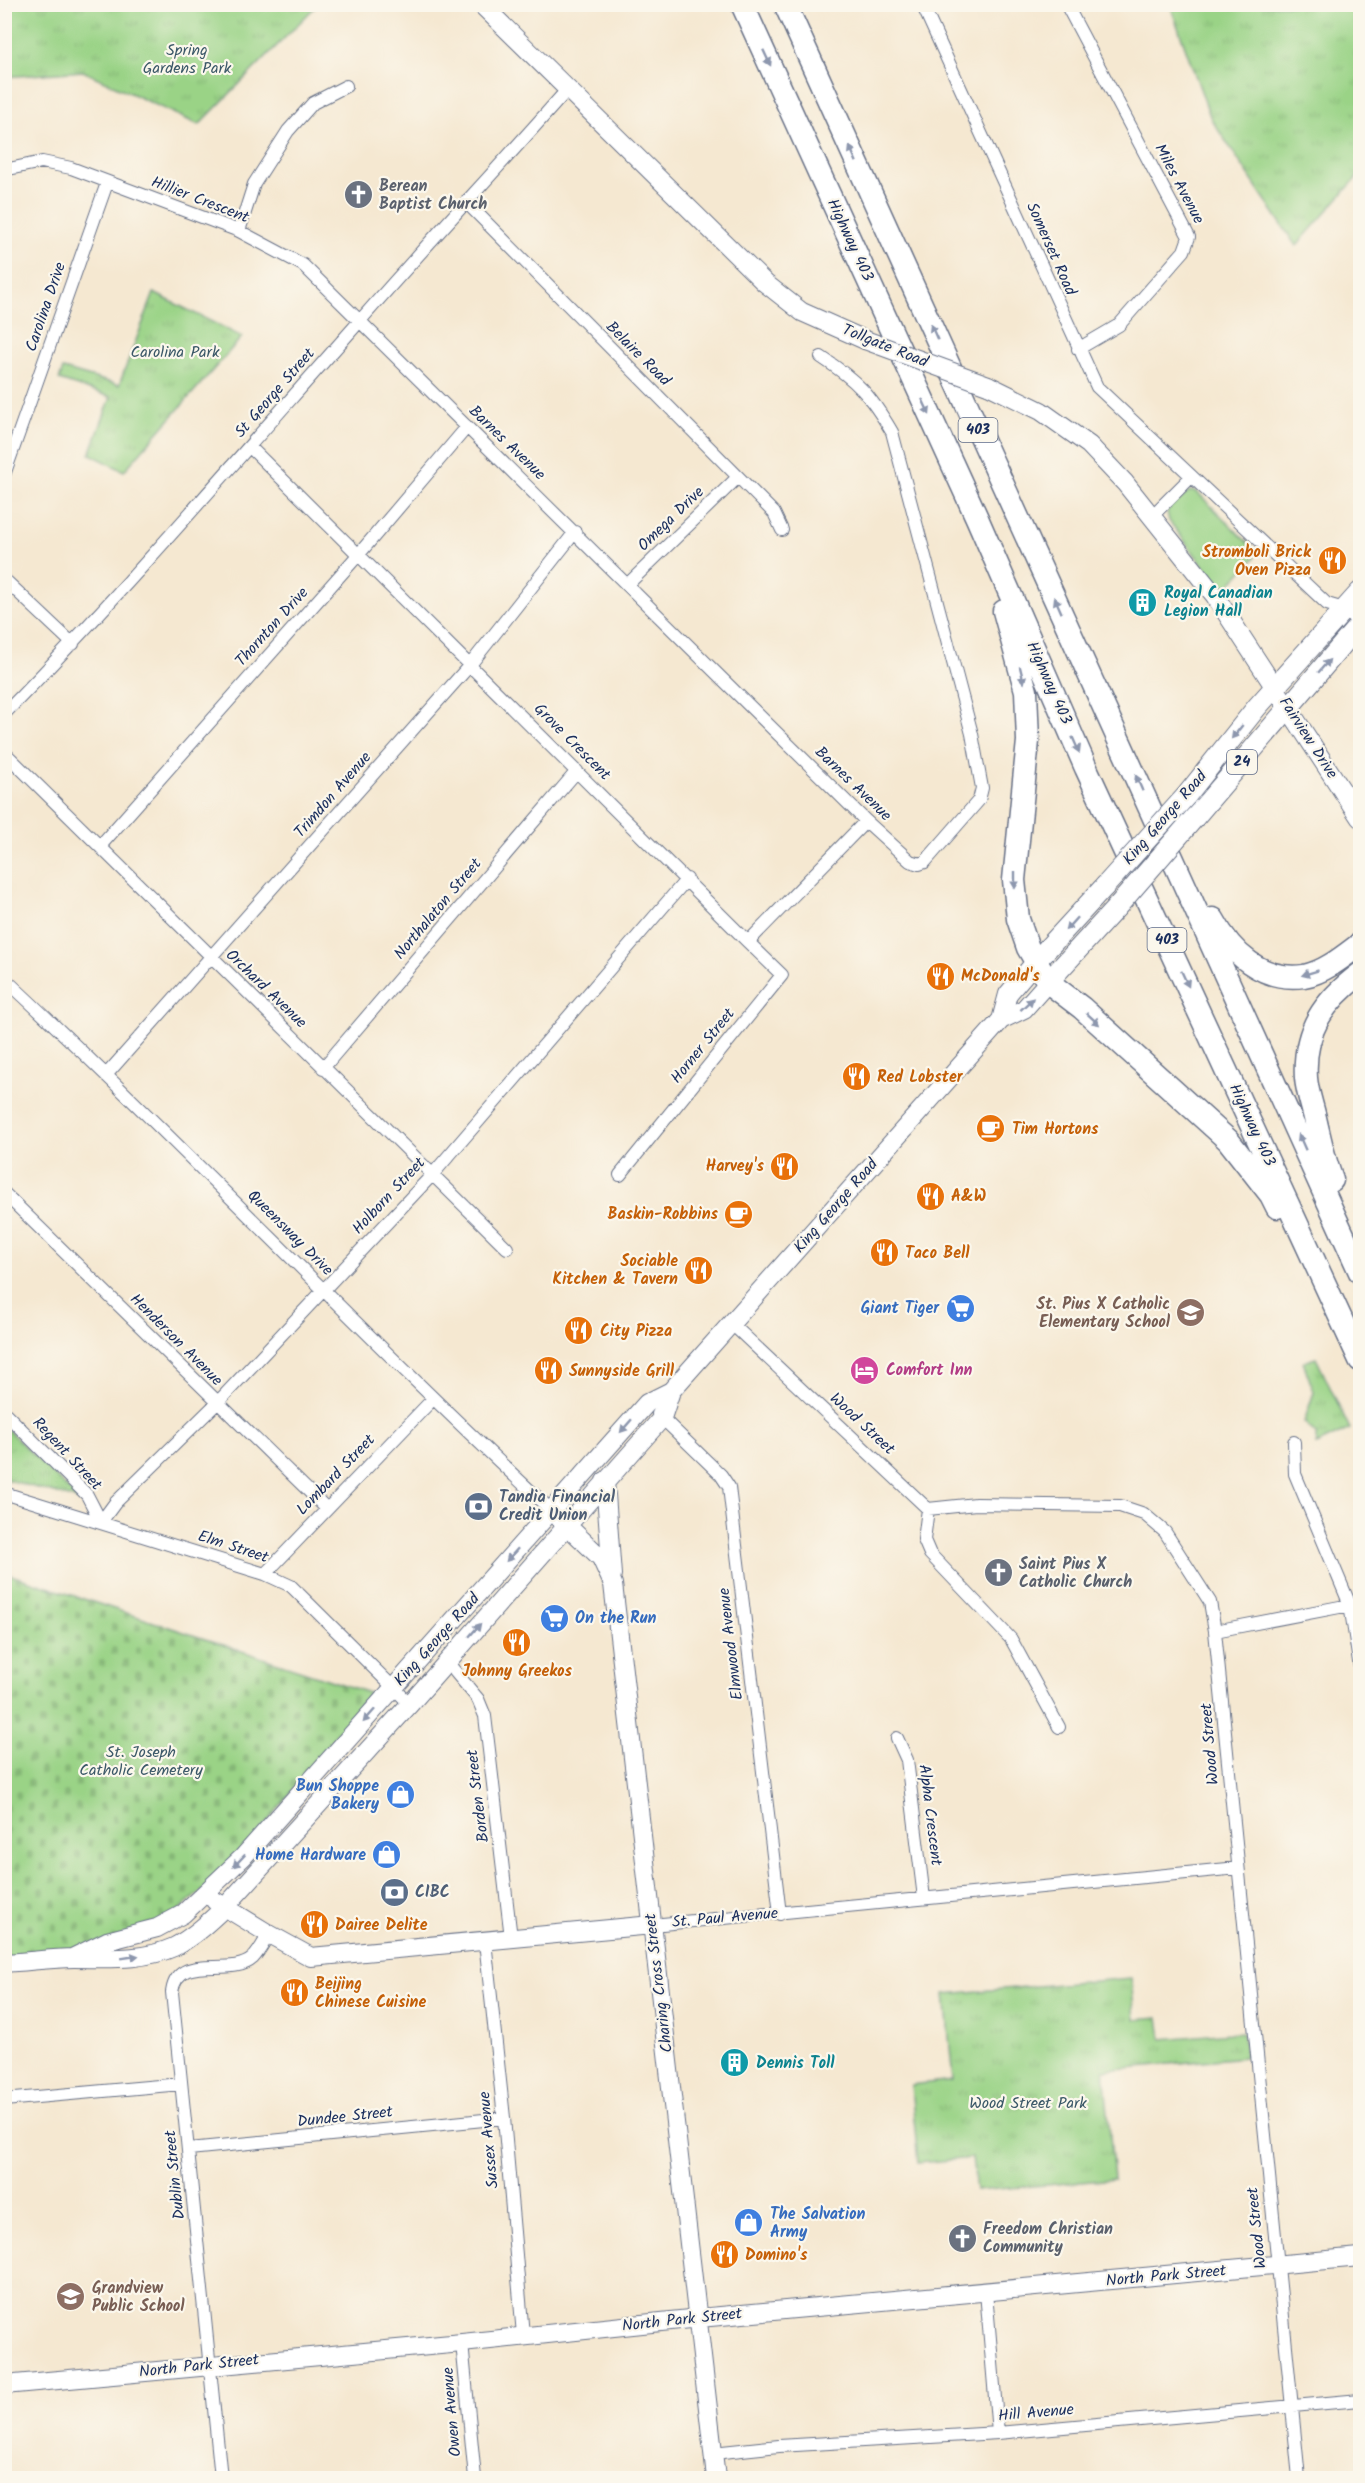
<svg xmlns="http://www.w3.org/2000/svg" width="1365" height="2483" font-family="Kalam,sans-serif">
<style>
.grass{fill:#9ad386;stroke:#5a8172;stroke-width:1.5}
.cemetery{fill:url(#cemetery-stones);stroke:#5a8172;stroke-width:1.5}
.park{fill:url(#park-tufts);stroke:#5a8172;stroke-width:1.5}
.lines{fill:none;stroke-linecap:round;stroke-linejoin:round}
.street-casing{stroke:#677086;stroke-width:14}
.secondary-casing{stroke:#677086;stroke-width:20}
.primary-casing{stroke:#677086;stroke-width:22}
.highway-casing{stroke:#677086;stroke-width:25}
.street{stroke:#fff;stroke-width:12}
.secondary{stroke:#fff;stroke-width:18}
.primary{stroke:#fff;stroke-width:20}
.highway{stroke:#fff;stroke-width:22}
.secondary-bridge-casing{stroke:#677086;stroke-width:20;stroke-linecap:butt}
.primary-bridge-casing{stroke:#677086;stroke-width:22;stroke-linecap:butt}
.secondary-bridge{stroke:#fff;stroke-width:18}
.primary-bridge{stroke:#fff;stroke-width:20}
.oneway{fill:#8d97ae}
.labels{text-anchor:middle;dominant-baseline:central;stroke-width:4.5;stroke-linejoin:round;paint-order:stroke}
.shield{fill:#fbf7ec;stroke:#5e6b89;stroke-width:1.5}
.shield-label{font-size:15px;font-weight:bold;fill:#1b2f5e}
.park-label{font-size:16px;fill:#3b5868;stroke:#fbf7ec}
.street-label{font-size:16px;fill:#1b2f5e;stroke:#fbf7ec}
.worship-label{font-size:16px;font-weight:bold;fill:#5b616d;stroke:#fbf7ec;text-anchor:start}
.food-label{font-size:16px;font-weight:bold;fill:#c56008;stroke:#fbf7ec;text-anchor:start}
.culture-label{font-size:16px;font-weight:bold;fill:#0d838f;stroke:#fbf7ec;text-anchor:start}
.education-label{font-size:16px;font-weight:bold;fill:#785e54;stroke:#fbf7ec;text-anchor:end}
.shop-label{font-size:16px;font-weight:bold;fill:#366cbe;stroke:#fbf7ec;text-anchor:end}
.hotel-label{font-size:16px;font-weight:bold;fill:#b23c85;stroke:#fbf7ec;text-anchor:start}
.service-label{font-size:16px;font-weight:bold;fill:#4e5e75;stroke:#fbf7ec;text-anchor:start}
</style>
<defs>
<pattern id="cemetery-stones" width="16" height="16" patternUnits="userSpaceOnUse" patternTransform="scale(1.5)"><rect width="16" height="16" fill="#9ad386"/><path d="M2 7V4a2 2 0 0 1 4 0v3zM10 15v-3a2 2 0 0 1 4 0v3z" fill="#84b576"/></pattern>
<pattern id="park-tufts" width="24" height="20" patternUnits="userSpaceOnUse" patternTransform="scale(1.5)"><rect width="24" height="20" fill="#9ad386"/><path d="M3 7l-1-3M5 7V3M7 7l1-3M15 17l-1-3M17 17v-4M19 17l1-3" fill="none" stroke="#84b576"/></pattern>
</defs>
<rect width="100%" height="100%" fill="#fbf7ec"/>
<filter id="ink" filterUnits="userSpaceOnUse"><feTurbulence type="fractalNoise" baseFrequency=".0167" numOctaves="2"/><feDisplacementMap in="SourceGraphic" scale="12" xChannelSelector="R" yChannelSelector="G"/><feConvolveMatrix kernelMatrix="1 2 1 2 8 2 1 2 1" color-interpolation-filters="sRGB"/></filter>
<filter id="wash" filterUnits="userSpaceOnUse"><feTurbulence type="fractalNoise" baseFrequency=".008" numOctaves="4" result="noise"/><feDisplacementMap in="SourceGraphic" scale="24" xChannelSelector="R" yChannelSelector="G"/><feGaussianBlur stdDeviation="1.35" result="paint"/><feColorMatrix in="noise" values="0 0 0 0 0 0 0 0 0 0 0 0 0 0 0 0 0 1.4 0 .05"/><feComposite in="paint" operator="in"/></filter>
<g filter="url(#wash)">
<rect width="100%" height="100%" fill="#f5e8d1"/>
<path class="grass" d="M1190,491L1197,492L1256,551L1255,558L1223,591L1169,521L1167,512L1169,508Z"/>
<path class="cemetery" d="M5,1573L369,1693L232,1867L162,1924L66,1954L5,1958Z"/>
<path class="park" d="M5,4H317V5L199,125L83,71L5,77Z
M1170,5H1360V174L1296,246L1211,119Z
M154,293L242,337L124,471L90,454L111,397L59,380L63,369L119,385Z
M1316,1358L1350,1429L1316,1445V1434L1304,1422L1314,1392L1303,1362Z
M4,1427H5L79,1500L5,1479Z
M1131,1978L1135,2019L1159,2017L1162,2039L1243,2032L1245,2057L1104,2070L1114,2179L976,2191L972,2158L918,2163L911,2085L953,2080L945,1994Z"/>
</g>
<g filter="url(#ink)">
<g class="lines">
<defs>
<path id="street" d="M922,4L1097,387L1327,604L1344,609L1360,624
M1066,4L1189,237L1184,251L1119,325L1078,349
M4,170L42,162L71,168L239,231L303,265L866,821L910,861L919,864L925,862L979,800L982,788L972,734L892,432C870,395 858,381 821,357
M467,203L774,513L782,530
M239,231L254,184L288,131L313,103L346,86
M251,448L748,942L866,821
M4,475L107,183
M1152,516L1191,477
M4,579L73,644
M627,585L737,478
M4,714C127,588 241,455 358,323C427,244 498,168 567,90
M4,752L507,1248
M100,846L359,554L467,427
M4,978C191,1152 365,1338 552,1511
M323,1068L577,771
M107,1074L470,665L575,532
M620,1175L782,975L748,942
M4,1193L326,1508
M732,1324L928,1509L976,1504L1120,1506L1144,1514L1165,1532L1210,1602L1215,1631L1299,2478
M4,1412L87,1495L101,1522L115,1503L217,1403L433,1174L687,879
M658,1414L721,1475L729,1487L780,1914
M1294,1442L1295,1474L1350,1605L1360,1668
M4,1493L265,1574L291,1586L410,1704
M928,1509L924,1540L930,1554L1011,1639L1059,1727
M265,1574L432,1400
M1215,1631L1350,1605
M447,1662L478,1699L485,1716L511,1938
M897,1738L907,1760L924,1898
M652,1925L1238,1868
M485,1941L504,2118L523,2335
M4,2100L181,2084
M189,2149L504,2118
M986,2292L998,2433
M462,2343L475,2478
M713,2453L779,2446L998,2433L1360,2400
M221,2478L172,1992C178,1950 230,1979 253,1958C259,1952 264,1942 269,1934"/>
<path id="secondary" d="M481,4L765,283L802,312L865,340
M988,385L1041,411L1089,445L1125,483L1215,596L1360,818
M1001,1020L1008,994L1036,961
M605,1481L612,1575
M552,1511L601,1558L613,1584L716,2478
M215,1901L269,1934L311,1957L652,1925
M72,1958L107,1941L157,1928L183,1914L243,1857L647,1403L671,1391L1001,1020L1024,1009L1048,982
M4,1963C27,1962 51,1958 74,1958C107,1958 143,1961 174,1947C193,1937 209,1922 225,1907L410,1704L662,1418L671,1391
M4,2385L462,2343L699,2318L1360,2257"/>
<path id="primary" d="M1186,796L1257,707L1360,592
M1195,817L1360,624
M1036,961L1105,886
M1048,982L1116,908"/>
<path id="highway" d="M742,4L977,518L1086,768L1360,1360
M785,4L1360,1272
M1004,611L1026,691L1028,741L1014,880L1018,919L1028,948L1048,982L1082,1008L1228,1140L1271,1195L1277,1207
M1213,919C1231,953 1262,982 1304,976C1325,972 1344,956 1360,944
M1332,1180C1324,1160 1320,1139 1315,1118C1312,1105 1307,1091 1306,1078C1303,1030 1324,1001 1360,974"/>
</defs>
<use href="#street" class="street-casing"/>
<use href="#secondary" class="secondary-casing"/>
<use href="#primary" class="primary-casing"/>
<use href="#highway" class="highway-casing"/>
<use href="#street" class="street"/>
<use href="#secondary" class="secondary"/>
<use href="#primary" class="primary"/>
<use href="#highway" class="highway"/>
<defs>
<path id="secondary-bridge" d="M865,340L988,385"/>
<path id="primary-bridge" d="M1105,886L1186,796
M1116,908L1195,817"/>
</defs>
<use href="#secondary-bridge" class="secondary-bridge-casing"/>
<use href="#primary-bridge" class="primary-bridge-casing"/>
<use href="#secondary-bridge" class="secondary-bridge"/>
<use href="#primary-bridge" class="primary-bridge"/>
</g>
<defs><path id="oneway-solid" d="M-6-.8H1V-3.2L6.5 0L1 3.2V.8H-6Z" transform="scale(1.5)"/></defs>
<g class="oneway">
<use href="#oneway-solid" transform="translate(767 58) rotate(65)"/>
<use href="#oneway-solid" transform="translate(853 154) rotate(-114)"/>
<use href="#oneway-solid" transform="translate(934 332) rotate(-114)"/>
<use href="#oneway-solid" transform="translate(926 407) rotate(65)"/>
<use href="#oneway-solid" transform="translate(1058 605) rotate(-114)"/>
<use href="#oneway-solid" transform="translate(1324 666) rotate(-49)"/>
<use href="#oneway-solid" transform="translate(1022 675) rotate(76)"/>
<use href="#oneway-solid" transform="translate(1237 732) rotate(129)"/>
<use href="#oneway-solid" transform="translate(1076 745) rotate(66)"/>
<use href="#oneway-solid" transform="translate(1139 783) rotate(-114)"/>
<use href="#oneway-solid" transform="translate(1015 880) rotate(90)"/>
<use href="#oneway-solid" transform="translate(1071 924) rotate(132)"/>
<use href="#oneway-solid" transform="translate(1310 973) rotate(163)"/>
<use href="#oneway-solid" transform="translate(1185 979) rotate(65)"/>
<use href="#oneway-solid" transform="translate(1027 1004) rotate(-43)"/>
<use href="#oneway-solid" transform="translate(1093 1019) rotate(42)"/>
<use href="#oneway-solid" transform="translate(1302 1142) rotate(-114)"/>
<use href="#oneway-solid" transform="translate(626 1426) rotate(131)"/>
<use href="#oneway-solid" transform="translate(512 1555) rotate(132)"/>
<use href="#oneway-solid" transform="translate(475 1630) rotate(-49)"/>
<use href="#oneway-solid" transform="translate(369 1716) rotate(132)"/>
<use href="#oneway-solid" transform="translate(239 1861) rotate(134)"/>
<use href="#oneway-solid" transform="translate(130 1957) rotate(-9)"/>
</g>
</g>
<defs>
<symbol id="church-disc" viewBox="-11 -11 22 22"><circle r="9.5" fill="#6b7280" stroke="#fbf7ec"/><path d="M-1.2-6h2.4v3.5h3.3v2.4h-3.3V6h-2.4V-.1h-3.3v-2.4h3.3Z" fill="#fff"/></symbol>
<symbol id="restaurant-disc" viewBox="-11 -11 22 22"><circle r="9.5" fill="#e8710a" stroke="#fbf7ec"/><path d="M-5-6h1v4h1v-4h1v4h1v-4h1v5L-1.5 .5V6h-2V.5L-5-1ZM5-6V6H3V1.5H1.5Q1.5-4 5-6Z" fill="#fff"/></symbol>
<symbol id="building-disc" viewBox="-11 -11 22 22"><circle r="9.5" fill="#0f9aa8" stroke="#fbf7ec"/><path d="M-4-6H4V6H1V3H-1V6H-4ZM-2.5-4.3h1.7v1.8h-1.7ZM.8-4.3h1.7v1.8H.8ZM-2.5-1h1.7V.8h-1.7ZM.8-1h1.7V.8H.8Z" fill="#fff"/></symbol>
<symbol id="cafe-disc" viewBox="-11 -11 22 22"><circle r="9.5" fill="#e8710a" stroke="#fbf7ec"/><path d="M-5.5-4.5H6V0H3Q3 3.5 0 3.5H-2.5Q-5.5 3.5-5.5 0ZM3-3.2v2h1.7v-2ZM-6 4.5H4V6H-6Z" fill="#fff"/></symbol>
<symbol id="supermarket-disc" viewBox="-11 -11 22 22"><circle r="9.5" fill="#3f7fe0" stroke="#fbf7ec"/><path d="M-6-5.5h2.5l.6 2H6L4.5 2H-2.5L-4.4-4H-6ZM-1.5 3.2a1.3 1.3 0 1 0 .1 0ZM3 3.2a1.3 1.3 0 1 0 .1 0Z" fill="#fff"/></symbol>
<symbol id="school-disc" viewBox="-11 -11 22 22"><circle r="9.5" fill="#8d6e63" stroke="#fbf7ec"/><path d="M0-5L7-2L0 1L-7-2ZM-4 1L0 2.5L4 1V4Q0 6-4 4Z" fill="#fff"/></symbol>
<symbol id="hotel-disc" viewBox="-11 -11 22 22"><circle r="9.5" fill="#d1479c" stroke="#fbf7ec"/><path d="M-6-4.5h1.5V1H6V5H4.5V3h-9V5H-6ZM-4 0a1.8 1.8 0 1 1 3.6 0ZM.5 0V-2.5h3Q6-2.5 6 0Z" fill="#fff"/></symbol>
<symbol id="bank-disc" viewBox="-11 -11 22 22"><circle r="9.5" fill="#5c6f8a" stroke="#fbf7ec"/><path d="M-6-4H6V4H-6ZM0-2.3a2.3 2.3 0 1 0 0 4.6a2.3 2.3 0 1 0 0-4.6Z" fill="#fff"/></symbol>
<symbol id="shop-disc" viewBox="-11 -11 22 22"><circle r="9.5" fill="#3f7fe0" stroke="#fbf7ec"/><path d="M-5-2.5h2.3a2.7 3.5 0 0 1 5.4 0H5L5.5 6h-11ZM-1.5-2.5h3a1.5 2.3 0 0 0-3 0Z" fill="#fff"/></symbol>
</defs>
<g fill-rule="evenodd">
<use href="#church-disc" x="342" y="178" width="33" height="33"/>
<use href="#restaurant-disc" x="1316" y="544" width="33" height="33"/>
<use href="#building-disc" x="1126" y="586" width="33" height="33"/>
<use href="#restaurant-disc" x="924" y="960" width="33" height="33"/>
<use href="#restaurant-disc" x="840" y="1060" width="33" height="33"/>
<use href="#cafe-disc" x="974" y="1112" width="33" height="33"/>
<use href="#restaurant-disc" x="768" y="1150" width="33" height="33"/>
<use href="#restaurant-disc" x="914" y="1180" width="33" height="33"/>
<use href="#cafe-disc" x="722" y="1198" width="33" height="33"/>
<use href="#restaurant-disc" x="868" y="1236" width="33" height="33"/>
<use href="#restaurant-disc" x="682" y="1254" width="33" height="33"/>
<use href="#supermarket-disc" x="944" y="1292" width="33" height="33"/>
<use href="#school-disc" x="1174" y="1296" width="33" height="33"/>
<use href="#restaurant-disc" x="562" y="1314" width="33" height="33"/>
<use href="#hotel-disc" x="848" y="1354" width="33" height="33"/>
<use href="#restaurant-disc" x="532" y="1354" width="33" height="33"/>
<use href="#bank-disc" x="462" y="1490" width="33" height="33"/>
<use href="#church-disc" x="982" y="1556" width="33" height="33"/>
<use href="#supermarket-disc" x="538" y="1602" width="33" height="33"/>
<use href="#restaurant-disc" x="500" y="1626" width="33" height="33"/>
<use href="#shop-disc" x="384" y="1778" width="33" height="33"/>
<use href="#shop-disc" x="370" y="1838" width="33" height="33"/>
<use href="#bank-disc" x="378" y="1876" width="33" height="33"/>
<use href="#restaurant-disc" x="298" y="1908" width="33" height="33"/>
<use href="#restaurant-disc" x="278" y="1976" width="33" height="33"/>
<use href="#building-disc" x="718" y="2046" width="33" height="33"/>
<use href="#shop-disc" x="732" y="2206" width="33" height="33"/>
<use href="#church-disc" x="946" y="2222" width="33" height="33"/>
<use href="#restaurant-disc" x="708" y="2238" width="33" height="33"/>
<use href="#school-disc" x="54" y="2280" width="33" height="33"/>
</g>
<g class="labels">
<g class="shield">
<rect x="958.5" y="418" width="39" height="24" rx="4.5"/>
<rect x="1227" y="750" width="30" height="24" rx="4.5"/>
<rect x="1147.5" y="928" width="39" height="24" rx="4.5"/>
</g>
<g class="shield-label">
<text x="978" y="430">403</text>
<text x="1242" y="762">24</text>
<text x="1167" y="940">403</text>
</g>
<g class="park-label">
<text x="187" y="50">Spring<tspan x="187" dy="18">Gardens Park</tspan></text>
<text x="175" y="352">Carolina Park</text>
<text x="141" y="1752">St. Joseph<tspan x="141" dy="18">Catholic Cemetery</tspan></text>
<text x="1028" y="2103">Wood Street Park</text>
</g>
<g class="street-label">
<text transform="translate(1179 184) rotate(62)">Miles Avenue</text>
<text transform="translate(200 200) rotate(21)">Hillier Crescent</text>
<text transform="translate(850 240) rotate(65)">Highway 403</text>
<text transform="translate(1051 249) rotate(66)">Somerset Road</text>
<text transform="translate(46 307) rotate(-71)">Carolina Drive</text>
<text transform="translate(885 346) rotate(22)">Tollgate Road</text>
<text transform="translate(638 354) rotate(45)">Belaire Road</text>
<text transform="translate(275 393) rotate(-49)">St George Street</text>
<text transform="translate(507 443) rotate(44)">Barnes Avenue</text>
<text transform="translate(671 519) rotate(-44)">Omega Drive</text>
<text transform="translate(272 627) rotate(-48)">Thornton Drive</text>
<text transform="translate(1049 683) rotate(66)">Highway 403</text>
<text transform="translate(1308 738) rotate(57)">Fairview Drive</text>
<text transform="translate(572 742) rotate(45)">Grove Crescent</text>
<text transform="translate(853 784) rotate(44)">Barnes Avenue</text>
<text transform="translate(333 795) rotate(-49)">Trimdon Avenue</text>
<text transform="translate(1165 818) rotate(-49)">King George Road</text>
<text transform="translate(438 909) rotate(-50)">Northalaton Street</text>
<text transform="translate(266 989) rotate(44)">Orchard Avenue</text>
<text transform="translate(703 1046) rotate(-51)">Horner Street</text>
<text transform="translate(1252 1125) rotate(65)">Highway 403</text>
<text transform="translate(389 1196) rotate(-47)">Holborn Street</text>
<text transform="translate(836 1206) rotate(-49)">King George Road</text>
<text transform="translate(290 1233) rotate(45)">Queensway Drive</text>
<text transform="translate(176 1340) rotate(45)">Henderson Avenue</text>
<text transform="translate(862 1424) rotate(43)">Wood Street</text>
<text transform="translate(67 1454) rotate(47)">Regent Street</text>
<text transform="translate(336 1475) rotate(-46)">Lombard Street</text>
<text transform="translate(233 1547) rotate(18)">Elm Street</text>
<text transform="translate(437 1640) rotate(-48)">King George Road</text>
<text transform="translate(731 1644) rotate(-97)">Elmwood Avenue</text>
<text transform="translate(1210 1744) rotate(-95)">Wood Street</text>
<text transform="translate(478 1796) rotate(-97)">Borden Street</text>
<text transform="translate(930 1815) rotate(83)">Alpha Crescent</text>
<text transform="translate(725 1918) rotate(-5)">St. Paul Avenue</text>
<text transform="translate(659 1983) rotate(-97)">Charing Cross Street</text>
<text transform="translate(345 2117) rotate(-6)">Dundee Street</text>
<text transform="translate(489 2140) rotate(-95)">Sussex Avenue</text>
<text transform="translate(175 2175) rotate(-96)">Dublin Street</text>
<text transform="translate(1257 2228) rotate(-96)">Wood Street</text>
<text transform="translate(1166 2276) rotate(-5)">North Park Street</text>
<text transform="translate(682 2320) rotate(-6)">North Park Street</text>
<text transform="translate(199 2366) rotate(-6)">North Park Street</text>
<text transform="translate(452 2412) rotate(-95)">Owen Avenue</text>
<text transform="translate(1036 2413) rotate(-5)">Hill Avenue</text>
</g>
<g class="worship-label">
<text x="379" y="186">Berean<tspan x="379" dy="18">Baptist Church</tspan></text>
<text x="1019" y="1564">Saint Pius X<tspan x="1019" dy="18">Catholic Church</tspan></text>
<text x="983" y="2229">Freedom Christian<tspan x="983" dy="18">Community</tspan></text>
</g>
<g class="food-label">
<text x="1311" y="552" text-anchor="end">Stromboli Brick<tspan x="1311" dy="18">Oven Pizza</tspan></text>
<text x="961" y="976">McDonald's</text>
<text x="877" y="1077">Red Lobster</text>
<text x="1012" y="1129">Tim Hortons</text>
<text x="764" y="1166" text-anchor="end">Harvey's</text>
<text x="951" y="1196">A&amp;W</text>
<text x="718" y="1214" text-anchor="end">Baskin-Robbins</text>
<text x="905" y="1253">Taco Bell</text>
<text x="678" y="1261" text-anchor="end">Sociable<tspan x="678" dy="18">Kitchen &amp; Tavern</tspan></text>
<text x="600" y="1331">City Pizza</text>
<text x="569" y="1371">Sunnyside Grill</text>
<text x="517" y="1671" text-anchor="middle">Johnny Greekos</text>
<text x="335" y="1925">Dairee Delite</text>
<text x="315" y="1984">Beijing<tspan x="315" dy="18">Chinese Cuisine</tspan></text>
<text x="745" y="2255">Domino's</text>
</g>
<g class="culture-label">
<text x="1164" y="593">Royal Canadian<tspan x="1164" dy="18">Legion Hall</tspan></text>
<text x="756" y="2063">Dennis Toll</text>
</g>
<g class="education-label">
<text x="1170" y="1304">St. Pius X Catholic<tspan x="1170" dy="18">Elementary School</tspan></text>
<text x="92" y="2288" text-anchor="start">Grandview<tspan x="92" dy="18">Public School</tspan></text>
</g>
<g class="shop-label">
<text x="939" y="1308">Giant Tiger</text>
<text x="575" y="1618" text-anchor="start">On the Run</text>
<text x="379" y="1786">Bun Shoppe<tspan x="379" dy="18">Bakery</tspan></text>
<text x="366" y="1855">Home Hardware</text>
<text x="770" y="2214" text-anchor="start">The Salvation<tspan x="770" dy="18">Army</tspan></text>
</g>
<g class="hotel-label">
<text x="886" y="1370">Comfort Inn</text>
</g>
<g class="service-label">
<text x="499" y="1497">Tandia Financial<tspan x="499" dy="18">Credit Union</tspan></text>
<text x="415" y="1892">CIBC</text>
</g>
</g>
<rect width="1365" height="2483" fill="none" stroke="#fbf7ec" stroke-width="24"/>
</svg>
